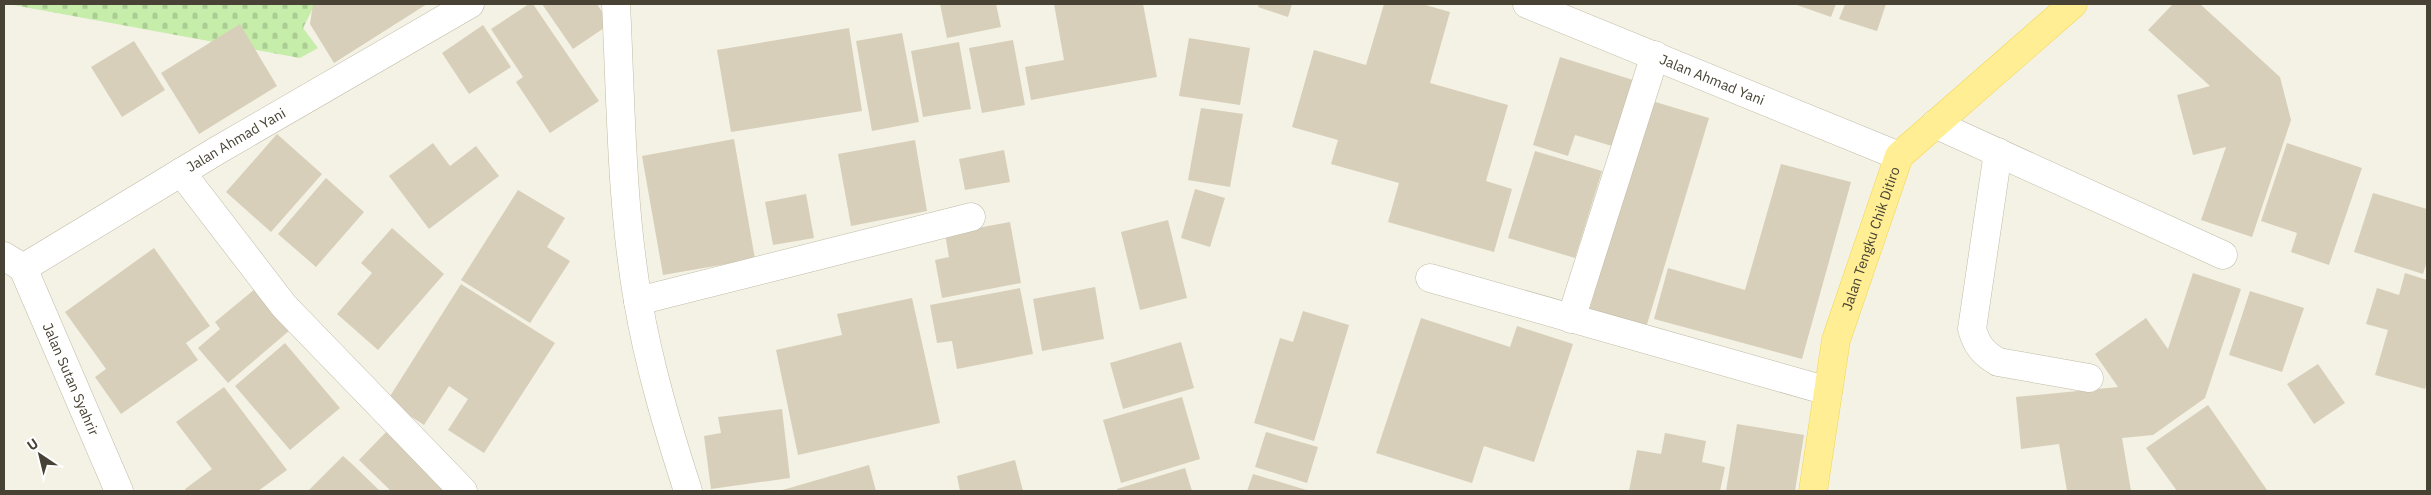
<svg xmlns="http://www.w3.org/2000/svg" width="2431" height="495" font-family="'IBM Plex Sans',sans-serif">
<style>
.cemetery{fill:url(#cemetery-stones)}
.building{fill:#d7cfb9}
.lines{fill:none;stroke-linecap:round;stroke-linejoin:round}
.minor-casing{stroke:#c1bba6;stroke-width:29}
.major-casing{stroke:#f1d656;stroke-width:29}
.minor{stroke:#fff;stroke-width:28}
.major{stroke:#ffee93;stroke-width:28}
.labels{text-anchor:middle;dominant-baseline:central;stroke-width:5;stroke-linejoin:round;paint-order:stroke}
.street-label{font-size:14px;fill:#474234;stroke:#fff}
</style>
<defs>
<pattern id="cemetery-stones" width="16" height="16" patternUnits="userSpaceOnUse" patternTransform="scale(1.25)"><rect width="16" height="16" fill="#c6eda9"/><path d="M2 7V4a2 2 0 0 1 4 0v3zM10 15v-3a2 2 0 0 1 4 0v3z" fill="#abcc92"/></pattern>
</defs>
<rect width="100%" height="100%" fill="#f4f2e5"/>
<path class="cemetery" d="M8,4H315L303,28L318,48L300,58Z"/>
<path class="building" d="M313,4H427L334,63L310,24Z
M529,4H533L599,101L550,133L516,82L523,77L491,29Z
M542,4H597L610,24L573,49Z
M940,4H996L1001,27L947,38Z
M1054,4H1143L1157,77L1031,100L1025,67L1064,60Z
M1259,4H1292L1288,17L1258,7Z
M1384,4H1422L1450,12L1430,83L1508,105L1486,181L1512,189L1494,252L1388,222L1399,183L1331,164L1338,140L1292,127L1314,50L1366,65Z
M1794,4H1836L1831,17Z
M1845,4H1886L1877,31L1839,19Z
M2173,4H2200L2280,77L2291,120L2252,237L2201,220L2226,147L2193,155L2177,95L2210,86L2148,30Z
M240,24L277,86L199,134L161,73Z
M483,25L511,67L469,94L442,53Z
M849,28L862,111L731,132L717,50Z
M902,33L919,122L872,131L856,41Z
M1189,38L1250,48L1240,105L1179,96Z
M1013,40L1025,105L982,113L969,48Z
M134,41L165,90L122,117L91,67Z
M959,42L971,109L923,117L911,51Z
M1560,57L1633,80L1612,146L1575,135L1568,156L1533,145Z
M1652,101L1709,118L1645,331L1588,314Z
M1201,108L1243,114L1230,187L1188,180Z
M277,134L322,174L271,232L226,192Z
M734,139L755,259L663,275L642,156Z
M915,140L927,211L851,226L838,154Z
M433,143L450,166L476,146L499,176L429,229L389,176Z
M2287,143L2362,168L2329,265L2291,252L2297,233L2261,221Z
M1004,150L1010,182L965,190L959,159Z
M1535,151L1602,171L1575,258L1508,238Z
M1781,164L1851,182L1802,359L1654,319L1668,268L1745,290Z
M326,178L364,212L316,267L278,234Z
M1195,189L1225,198L1210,247L1181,238Z
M518,190L565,218L547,247L570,261L530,323L461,280Z
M2373,193L2427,209V261L2423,274L2354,252Z
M806,194L814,238L773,245L765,202Z
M1168,220L1187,298L1140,310L1121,232Z
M1010,222L1021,283L942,298L935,260L949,257L945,234Z
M392,228L444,274L378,350L337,314L372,273L361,263Z
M154,248L210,326L186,343L198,360L121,414L95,377L106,369L65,312Z
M2193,273L2241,289L2205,398L2153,435L2122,438L2131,491H2067L2059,444L2021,449L2016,397L2118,387L2095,354L2146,318L2168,349Z
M2405,273L2427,280V382L2425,389L2375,375L2388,330L2366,324L2377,288L2399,295Z
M461,284L555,343L484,453L448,430L468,399L449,386L424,425L387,401Z
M1095,287L1104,339L1042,351L1033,299Z
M1020,288L1033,354L957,369L952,341L937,343L930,305Z
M255,289L290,330L228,383L198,348L220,329L215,322Z
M2250,291L2304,308L2282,372L2229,355Z
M912,298L940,423L798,455L776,350L842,335L837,314Z
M1303,311L1349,325L1314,441L1254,423L1280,338L1293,342Z
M1421,318L1510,347L1517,326L1573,344L1534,462L1484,446L1472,483L1376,453Z
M1181,342L1194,388L1123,409L1110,363Z
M285,343L340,408L290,450L235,386Z
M2318,364L2345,403L2314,424L2287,384Z
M224,387L287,470L258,491H187L185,489L212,469L176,422Z
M1182,397L1200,459L1121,483L1103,420Z
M2208,405L2267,490L2265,491H2177L2146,448Z
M782,409L790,478L711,489L704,436L721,433L718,417Z
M1737,424L1804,435L1795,491H1726Z
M388,430L445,491H391L359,460Z
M1266,432L1318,447L1307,483L1255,467Z
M1665,433L1706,441L1702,462L1725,467L1720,491H1629L1637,450L1661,454Z
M343,456L352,464L380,491H308Z
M1015,460L1023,491H960L957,476Z
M869,465L876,491H779Z
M1185,468L1192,491H1117V489Z
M1253,474L1310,491H1247Z"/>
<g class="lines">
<defs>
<g id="minor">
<path d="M616,4C621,103 621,204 638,301C649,366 668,429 688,491"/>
<path id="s1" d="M1527,4L1899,156"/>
<path d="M1935,124L2223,255"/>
<path d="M1998,152L1972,329C1977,346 1983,353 1998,362L2089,378"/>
<path d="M181,172L284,306L463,491"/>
<path id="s2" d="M4,256L23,268L218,150L470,4"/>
<path id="s3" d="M23,268L119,491"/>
<path d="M1430,278L1828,391"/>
<path d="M638,301L971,217"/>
<path d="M1571,319L1655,55"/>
</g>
<g id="major">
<path id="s4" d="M1813,491L1836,340L1899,156L2073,4"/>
</g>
</defs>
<use href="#minor" class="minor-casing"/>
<use href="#major" class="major-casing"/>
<use href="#minor" class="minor"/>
<use href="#major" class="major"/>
</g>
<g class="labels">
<g class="street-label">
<text stroke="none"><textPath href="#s1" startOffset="200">Jalan Ahmad Yani</textPath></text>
<text stroke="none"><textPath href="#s2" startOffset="271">Jalan Ahmad Yani</textPath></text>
<text stroke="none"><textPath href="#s4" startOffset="260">Jalan Tengku Chik Ditiro</textPath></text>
<text stroke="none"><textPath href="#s3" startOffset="121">Jalan Sutan Syahrir</textPath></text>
</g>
</g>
<rect width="2431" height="495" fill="none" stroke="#474234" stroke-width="10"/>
<g transform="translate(40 455) rotate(325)" stroke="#ffffff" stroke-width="4" paint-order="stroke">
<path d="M0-4L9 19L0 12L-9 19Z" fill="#474234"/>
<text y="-8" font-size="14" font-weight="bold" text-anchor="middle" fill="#474234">U</text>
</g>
</svg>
